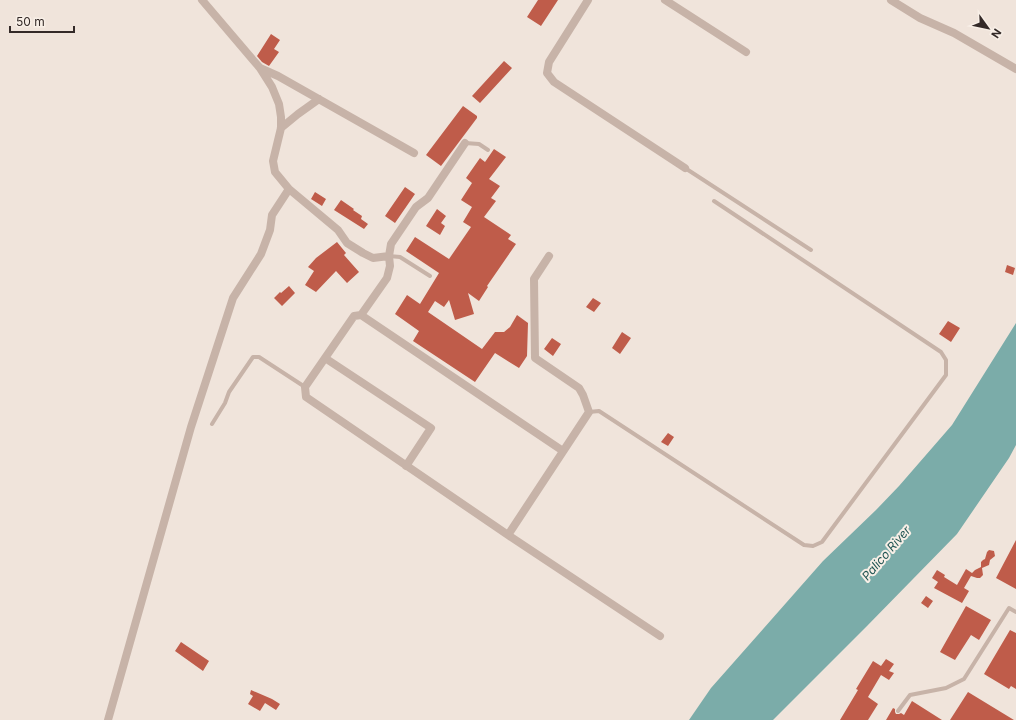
<svg xmlns="http://www.w3.org/2000/svg" width="1016" height="720" font-family="Inter,sans-serif">
<style>
.water{fill:#7baca9}
.building{fill:#bf5c4a}
.lines{fill:none;stroke-linecap:round;stroke-linejoin:round}
.lane{stroke:#c7b3a8;stroke-width:4}
.street{stroke:#c7b3a8;stroke-width:8}
.labels{text-anchor:middle;dominant-baseline:central;stroke-width:4;stroke-linejoin:round;paint-order:stroke}
.water-label{font-size:12px;font-style:italic;fill:#1f5452;stroke:#f8efe7}
</style>
<rect width="100%" height="100%" fill="#f0e4db"/>
<path class="water" d="M1016,323V445L1009,458L957,534L867,626L773,720H689L711,688L823,561L876,510L899,486L952,425Z"/>
<path class="building" d="M538,0H558L541,26L527,17Z
M271,34L280,40L274,49L279,52L269,66L262,62L257,56Z
M504,61L512,68L480,103L472,96Z
M463,106L477,116V118L441,166L426,155Z
M494,149L506,157L489,179L500,186L491,198L496,201L484,217L511,235L508,239L516,244L487,286L488,287L479,301L468,293L474,314L455,320L449,300L444,307L435,301L428,312L482,349L495,332H504L510,327L517,315L528,323L527,356L519,368L495,353L475,382L413,341L419,331L395,314L407,295L420,304L439,273L406,251L415,237L449,259L471,227L463,222L472,207L461,200L472,183L466,178L480,158L485,162Z
M405,187L415,194L395,223L385,216Z
M315,192L326,199L322,206L311,199Z
M341,200L354,209L353,210L362,216L361,219L368,224L364,229L334,210Z
M437,209L446,216L441,223L445,226L440,235L426,226Z
M337,242L346,253L344,255L359,272L347,283L336,271L316,292L305,285L314,271L308,267L316,258Z
M1007,265L1015,268L1013,275L1005,272Z
M289,286L295,293L282,306L274,298L280,292L281,293Z
M593,298L601,303L594,312L586,307Z
M948,321L960,328L951,342L939,334Z
M622,332L631,338L620,354L612,348Z
M552,338L561,344L553,356L544,349Z
M668,433L674,437L668,446L661,442Z
M1016,540V589L996,578Z
M989,550L994,551L995,556L990,560L989,565L982,568L983,575L980,578H977L971,576L964,588L969,591L962,603L934,588L938,582L932,578L937,570L945,575L944,577L957,585L966,569L972,573L975,570L981,567V562L983,560L985,559L987,552Z
M926,596L933,601L928,608L921,603Z
M966,606L991,620L979,640L971,635L955,660L940,652Z
M1010,630L1016,633V689L1011,686L1009,689L984,674Z
M181,642L209,661L203,671L175,651Z
M886,659L894,664L889,671L894,673L889,680L881,675L868,697L878,704L868,720H840L858,690L856,689L873,661L881,666Z
M251,690L272,699L280,704L276,710L265,703L260,711L248,704L253,696L250,694Z
M968,692L1014,720H950Z
M912,701L942,720H886L893,708L895,709V712L896,714H899L901,713L904,715Z"/>
<g class="lines">
<path class="lane" d="M465,143L479,144L488,150
M685,168L811,250
M389,256L400,257L430,276
M589,412L599,411L804,545L813,546L822,542L946,375V360L941,352L714,201
M212,424L225,403L229,392L253,357H259L305,387
M898,711L910,695L946,688L964,679L1009,608L1016,612"/>
<path class="street" d="M202,0L253,60L260,68L272,87L279,104L281,117V128L273,161L275,172L289,189L338,230L347,243L363,253L373,258L389,256
M588,0L549,62L547,73L554,82L685,168
M665,0L746,52
M891,0L920,18L954,33L1016,69
M260,68L278,76L414,153
M281,128L298,114L319,99
M465,143L428,198L416,207L391,244L389,256L390,266L387,278L361,315L354,316L305,387L306,397L508,535L660,636
M361,315L563,451
M325,358L431,428L406,466
M508,535L589,412L583,395L579,388L535,358L534,279L549,256
M108,720L191,427L233,298L261,254L270,230L272,215L289,189"/>
</g>
<g class="labels">
<g class="water-label">
<text transform="translate(886 553) rotate(-49)">Palico River</text>
</g>
</g>
<g transform="translate(988 28) rotate(123)" stroke="#f8efe7" stroke-width="3" paint-order="stroke">
<path d="M0-3L7 15L0 10L-7 15Z" fill="#342a28"/>
<text y="-6" font-size="11" font-weight="bold" text-anchor="middle" fill="#342a28">N</text>
</g>
<path d="M10 26v6h64v-6" fill="none" stroke="#342a28" stroke-width="2"/>
<text x="16" y="26" font-size="12" fill="#342a28" stroke="#f8efe7" stroke-width="3" paint-order="stroke">50 m</text>
</svg>
